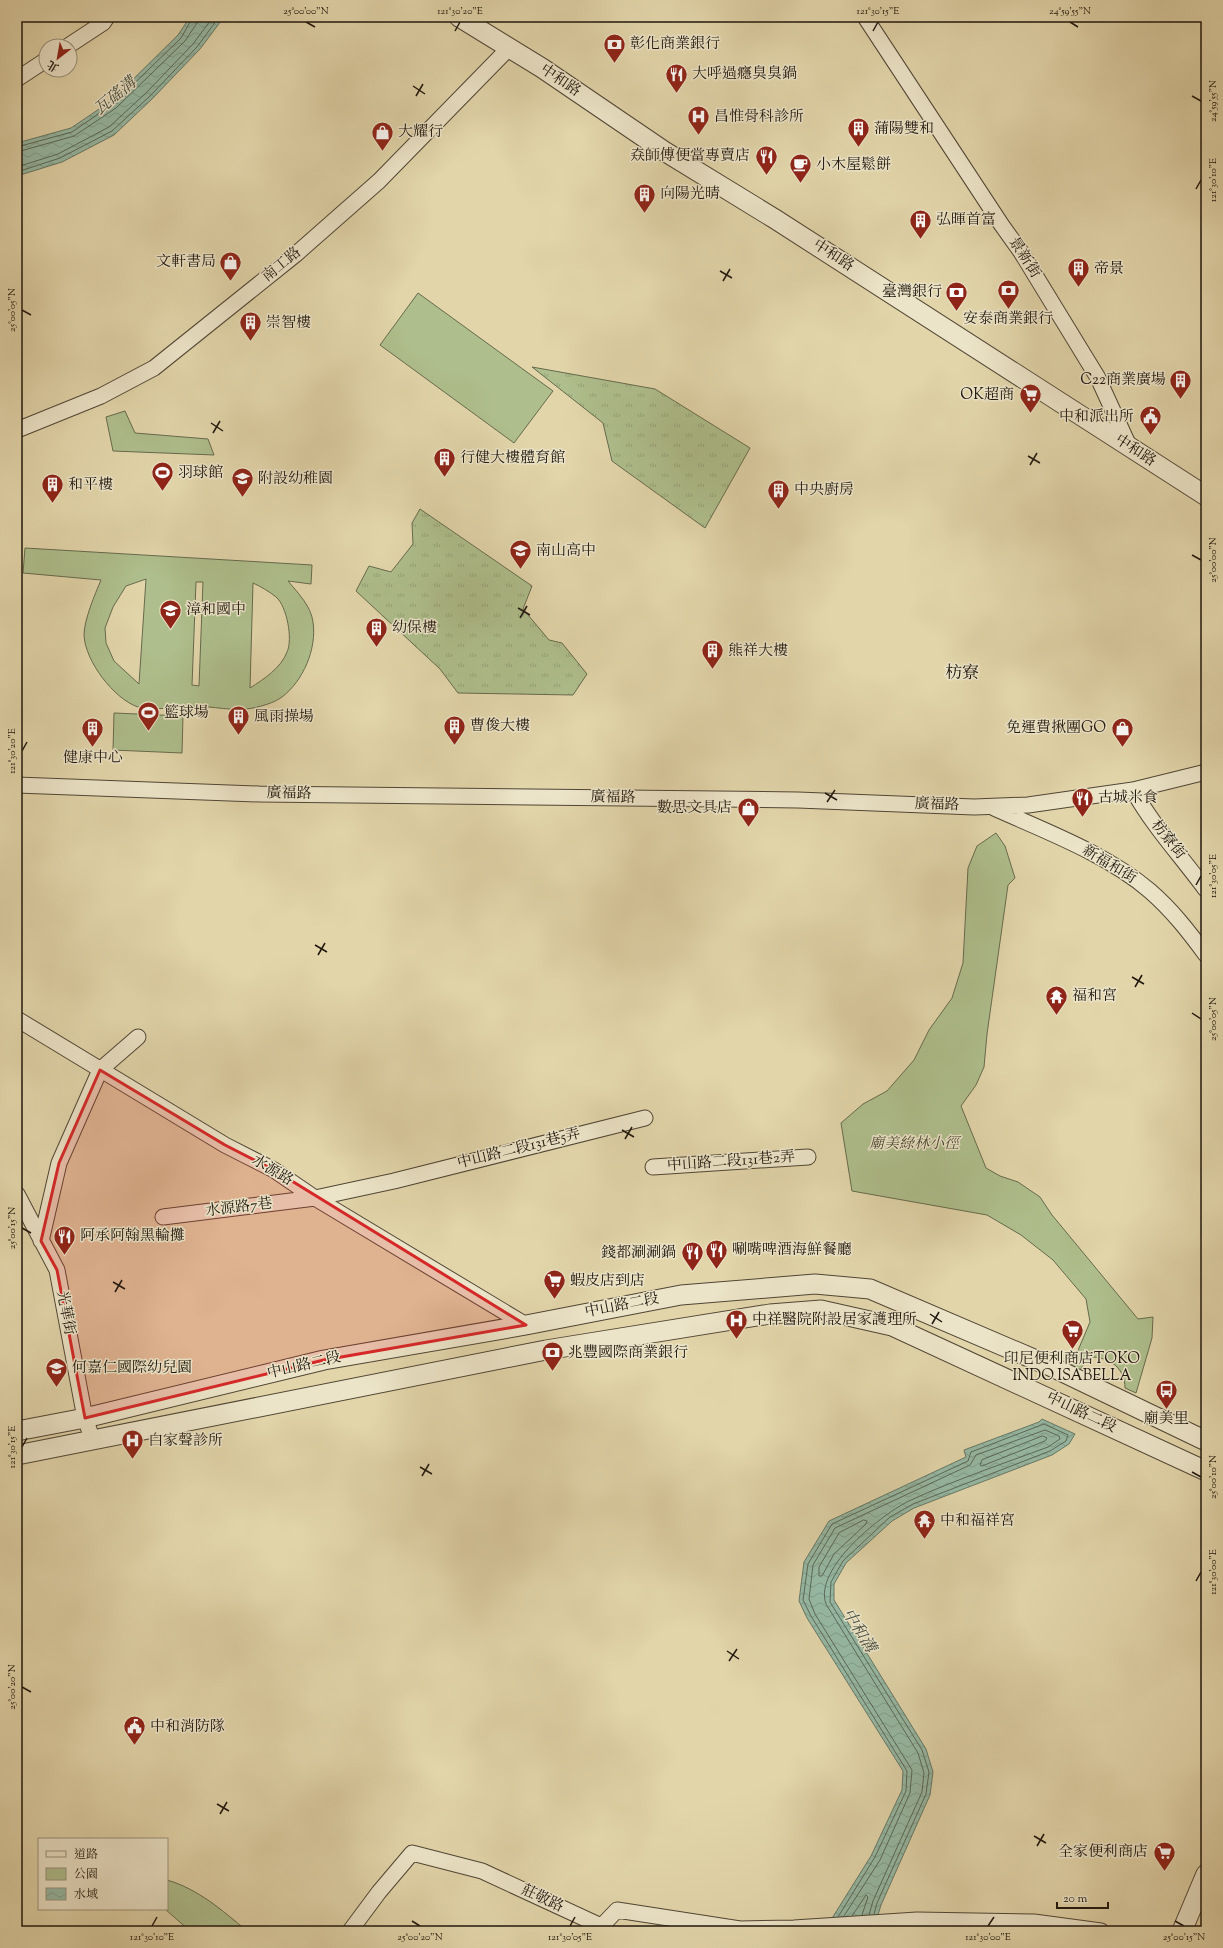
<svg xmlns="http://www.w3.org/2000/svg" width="1223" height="1948" font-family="'Sorts Mill Goudy','Noto Serif TC',serif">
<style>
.grass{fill:url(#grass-tufts);stroke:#666a4d}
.park{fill:#aebe8c;stroke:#666a4d;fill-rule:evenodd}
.water{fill:url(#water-waves);stroke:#667868}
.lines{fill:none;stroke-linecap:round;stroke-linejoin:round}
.shore{stroke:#5a6859;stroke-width:1}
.minor-casing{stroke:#504635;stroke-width:17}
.tertiary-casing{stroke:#504635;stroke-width:21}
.minor{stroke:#ece4c8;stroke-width:15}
.tertiary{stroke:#ece4c8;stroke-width:19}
.marked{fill:#d62828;fill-opacity:0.2;stroke:#d62828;stroke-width:3;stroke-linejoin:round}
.ticks{fill:none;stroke:#1f170e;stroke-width:1.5}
.labels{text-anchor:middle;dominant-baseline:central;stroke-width:3;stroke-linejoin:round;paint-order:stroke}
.poi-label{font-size:15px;fill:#1f170e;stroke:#ece4c8;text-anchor:start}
.street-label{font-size:15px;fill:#1f170e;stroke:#ece4c8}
.park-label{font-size:15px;font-style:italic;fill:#4a4934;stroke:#ece4c8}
.water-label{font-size:16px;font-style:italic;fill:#495042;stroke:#ece4c8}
.quarter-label{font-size:17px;fill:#1f170e;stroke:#ece4c8}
.neatline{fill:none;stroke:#1f170e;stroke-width:1.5}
.ticks-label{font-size:10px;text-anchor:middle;fill:#1f170e}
</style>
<defs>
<pattern id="grass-tufts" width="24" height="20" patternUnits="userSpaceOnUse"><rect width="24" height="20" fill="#aebe8c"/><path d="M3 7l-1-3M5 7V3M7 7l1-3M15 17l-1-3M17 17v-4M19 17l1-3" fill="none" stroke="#95a378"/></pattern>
<pattern id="water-waves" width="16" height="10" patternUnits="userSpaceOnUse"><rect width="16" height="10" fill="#96b9a4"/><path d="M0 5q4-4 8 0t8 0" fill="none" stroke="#819e8c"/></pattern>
</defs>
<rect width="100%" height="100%" fill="#e2d5aa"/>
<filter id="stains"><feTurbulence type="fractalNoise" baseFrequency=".005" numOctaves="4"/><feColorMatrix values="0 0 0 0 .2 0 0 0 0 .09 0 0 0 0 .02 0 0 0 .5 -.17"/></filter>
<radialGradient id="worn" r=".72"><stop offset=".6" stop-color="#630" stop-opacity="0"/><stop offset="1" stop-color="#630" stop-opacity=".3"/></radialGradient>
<path class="grass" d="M532,367L655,389L750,448L705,528L612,461L603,423Z
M420,509L532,586L523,609L549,640L562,643L587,674L573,695L458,693L440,669L356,591L369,566L391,572L413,544L412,523Z"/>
<path class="park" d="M418,293L553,391L514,443L380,345Z
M125,411L135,433L208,439L214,455L113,451L106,417Z
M25,548L312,565L311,584L288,581C298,593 311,606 313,622C317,649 303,681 282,697C274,703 262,706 253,708C235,712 212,706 193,706C177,707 153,711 138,707C114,699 85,661 84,635C84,620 95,594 101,580L23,573ZM146,579L139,684L114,661L106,643L105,628L113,607L126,586ZM196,582H203L199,686L192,685ZM253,583C260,586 270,592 276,597C287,606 293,640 287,652C281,668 264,679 250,688Z
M114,713L183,716L182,753L113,750Z
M996,833L1005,846L1015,878L1008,885L987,1034L984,1067L976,1085L961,1106L986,1168L1000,1176L1018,1182L1040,1197L1052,1215L1138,1319L1153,1317L1152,1338L1136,1393L1125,1388C1125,1369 1111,1358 1093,1357L1084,1364L1080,1370L1071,1367L1090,1322L1086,1299L1053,1260L1021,1235L987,1215L852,1191L841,1123L863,1104L887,1091L914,1060L929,1030L952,998L963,963L968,868L977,846Z
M167,1880C198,1889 222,1910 247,1931H190L165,1909H167Z"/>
<path class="water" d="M190,17H224L200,49L152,99L114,135L62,162L17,176V143L71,128L111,101L178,35Z
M1042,1419L1075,1434L1069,1444L1052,1455L914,1508L892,1521L846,1563L834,1584V1600L926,1749L933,1772L930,1795L881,1905L873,1931H824L871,1856L902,1790L903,1771L807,1618L799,1601L804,1562L829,1521L966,1457L964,1450L1039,1422Z"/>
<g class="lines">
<path class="shore" d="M17,147L72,132L113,104L181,38L193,17
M17,152L74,136L116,108L185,41L197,23L198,17
M17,167L58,154L109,127L146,93L193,44L213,17
M17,172L60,158L112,131L150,96L197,47L219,17
M1043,1436L1047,1438L1045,1441L982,1466L980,1465L982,1460Z
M864,1520L867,1521L866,1524L834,1554L822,1576H819V1567L839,1533Z
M844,1916L880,1860L910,1793L912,1770L815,1614L809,1599L813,1565L835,1528L970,1465L976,1455L1045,1430L1059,1436L1060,1439L1048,1447C1002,1464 955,1480 911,1500C883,1513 813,1568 826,1604L918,1753L924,1773L922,1792L873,1901L869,1915
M852,1916L866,1895L868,1897L862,1915
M838,1917L875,1857L906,1791L907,1771L811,1616L803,1600L808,1564L832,1524L968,1461L971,1452L1044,1424L1068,1435L1066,1441L1050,1451L913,1504L890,1517L843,1561L831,1582L830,1602L922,1750L929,1772L926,1794L877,1903L874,1914"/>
<defs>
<path id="minor" d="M865,17L1001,224L1021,252L1098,378L1130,448
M68,46L103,23L107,17
M17,79L46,60
M17,430L101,396L154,368L295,255L379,181L509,48
M17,785L259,794L798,800L974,807L1028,805L1133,790L1206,772
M1133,790C1153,826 1181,856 1206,890
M994,808C1045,831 1107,854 1150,891C1172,910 1189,932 1206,955
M17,1019L225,1145L274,1170L315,1198L526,1325
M653,1167L808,1157
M17,1194L57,1270L85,1418L93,1441
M163,1217L315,1198L394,1181L645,1118
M41,1241L59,1163L100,1070L138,1037
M350,1931L379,1892L412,1853L482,1871L601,1926
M597,1931L617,1910L740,1929L794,1928L917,1920L1034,1922L1101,1931"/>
<path id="tertiary" d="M459,17L542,68L664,151L775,219L1206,496
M17,1431L85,1418L324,1360L526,1325L681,1295L815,1284L870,1289L1050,1366L1206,1441
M17,1455L546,1350L770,1314L821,1310L892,1326L1206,1471
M1182,1931L1206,1874"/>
</defs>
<use href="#minor" class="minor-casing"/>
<use href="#tertiary" class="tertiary-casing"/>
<use href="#minor" class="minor"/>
<use href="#tertiary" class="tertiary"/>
</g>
<path class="marked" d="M100,1070L225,1145L274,1170L526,1325L324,1360L85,1418L57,1270L41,1241L59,1163Z"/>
<path class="ticks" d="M306,22L315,27M1070,22L1078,27M455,31L460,22M873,31L878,22M413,86L425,94M416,96L423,84M1192,96L1201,101M1196,189L1201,180M720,271L732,278M723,281L730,269M22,310L31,315M211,423L223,431M213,433L220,421M1028,456L1040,463M1030,465L1037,453M1192,555L1201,560M518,608L530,615M520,618L527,606M22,751L27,742M825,793L837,800M827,802L835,790M1196,885L1201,876M315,945L327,952M318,955L325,943M1132,977L1144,984M1135,987L1142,975M1192,1013L1201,1019M622,1130L634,1137M625,1139L632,1127M22,1228L31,1233M113,1282L125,1289M115,1292L122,1280M930,1314L942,1322M932,1324L939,1312M22,1447L27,1438M420,1467L432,1474M1192,1472L1201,1477M422,1476L429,1464M1196,1581L1201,1572M727,1651L739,1659M729,1661L737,1649M22,1687L31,1692M217,1804L229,1811M220,1814L227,1802M1034,1836L1046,1843M1037,1846L1044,1834M412,1921L420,1926M1175,1921L1184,1926M152,1926L157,1917M570,1926L575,1917M988,1926L994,1917"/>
<defs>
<symbol id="bank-pin" viewBox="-11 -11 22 30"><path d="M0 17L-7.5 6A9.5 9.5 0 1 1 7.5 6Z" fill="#8f2418" stroke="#ece4c8"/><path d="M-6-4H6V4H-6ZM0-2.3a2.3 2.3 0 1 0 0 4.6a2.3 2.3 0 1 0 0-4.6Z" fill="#fff"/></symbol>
<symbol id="restaurant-pin" viewBox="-11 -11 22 30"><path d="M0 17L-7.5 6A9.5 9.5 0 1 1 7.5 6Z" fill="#8f2418" stroke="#ece4c8"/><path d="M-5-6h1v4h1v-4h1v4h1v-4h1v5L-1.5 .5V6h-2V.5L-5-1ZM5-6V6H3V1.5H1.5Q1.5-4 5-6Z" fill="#fff"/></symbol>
<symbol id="hospital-pin" viewBox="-11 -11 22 30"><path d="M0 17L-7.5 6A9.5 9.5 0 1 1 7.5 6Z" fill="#8f2418" stroke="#ece4c8"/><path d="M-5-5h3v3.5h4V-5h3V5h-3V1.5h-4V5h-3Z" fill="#fff"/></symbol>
<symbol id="building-pin" viewBox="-11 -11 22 30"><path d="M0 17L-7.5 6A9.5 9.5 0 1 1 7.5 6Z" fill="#8f2418" stroke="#ece4c8"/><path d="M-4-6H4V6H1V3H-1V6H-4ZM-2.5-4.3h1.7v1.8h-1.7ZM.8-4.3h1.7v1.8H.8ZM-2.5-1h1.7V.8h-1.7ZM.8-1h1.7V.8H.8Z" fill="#fff"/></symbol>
<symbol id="shop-pin" viewBox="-11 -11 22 30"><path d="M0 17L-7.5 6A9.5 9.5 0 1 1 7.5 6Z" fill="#8f2418" stroke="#ece4c8"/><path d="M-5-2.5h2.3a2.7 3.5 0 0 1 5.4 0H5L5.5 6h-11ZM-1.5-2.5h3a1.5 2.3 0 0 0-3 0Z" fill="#fff"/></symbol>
<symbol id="cafe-pin" viewBox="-11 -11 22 30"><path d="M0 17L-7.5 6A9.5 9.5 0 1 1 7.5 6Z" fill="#8f2418" stroke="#ece4c8"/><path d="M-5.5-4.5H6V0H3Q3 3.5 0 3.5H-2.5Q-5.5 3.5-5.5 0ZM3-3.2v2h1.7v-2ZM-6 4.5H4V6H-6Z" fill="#fff"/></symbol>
<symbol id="supermarket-pin" viewBox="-11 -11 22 30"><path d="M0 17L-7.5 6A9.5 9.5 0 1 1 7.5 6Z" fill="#8f2418" stroke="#ece4c8"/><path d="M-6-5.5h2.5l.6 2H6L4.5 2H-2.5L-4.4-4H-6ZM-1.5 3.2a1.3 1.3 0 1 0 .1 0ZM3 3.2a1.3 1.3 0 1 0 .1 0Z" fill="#fff"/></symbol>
<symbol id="civic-pin" viewBox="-11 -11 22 30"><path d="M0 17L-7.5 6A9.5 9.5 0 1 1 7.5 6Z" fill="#8f2418" stroke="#ece4c8"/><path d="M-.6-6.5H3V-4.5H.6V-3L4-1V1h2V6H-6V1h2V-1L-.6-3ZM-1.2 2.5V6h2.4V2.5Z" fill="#fff"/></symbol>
<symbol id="stadium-pin" viewBox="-11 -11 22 30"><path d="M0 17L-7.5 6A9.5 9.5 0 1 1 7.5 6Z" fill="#8f2418" stroke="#ece4c8"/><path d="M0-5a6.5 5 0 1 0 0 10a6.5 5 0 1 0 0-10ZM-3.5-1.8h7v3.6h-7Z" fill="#fff"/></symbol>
<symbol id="school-pin" viewBox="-11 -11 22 30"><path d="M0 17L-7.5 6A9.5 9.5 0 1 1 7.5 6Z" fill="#8f2418" stroke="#ece4c8"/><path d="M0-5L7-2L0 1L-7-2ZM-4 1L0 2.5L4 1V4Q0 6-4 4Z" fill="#fff"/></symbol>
<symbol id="temple-pin" viewBox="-11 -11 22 30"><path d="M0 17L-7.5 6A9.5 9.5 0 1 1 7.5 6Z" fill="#8f2418" stroke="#ece4c8"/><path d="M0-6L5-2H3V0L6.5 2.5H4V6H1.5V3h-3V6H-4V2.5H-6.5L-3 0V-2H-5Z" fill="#fff"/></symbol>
<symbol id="bus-pin" viewBox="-11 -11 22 30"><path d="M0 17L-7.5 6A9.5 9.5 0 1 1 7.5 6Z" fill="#8f2418" stroke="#ece4c8"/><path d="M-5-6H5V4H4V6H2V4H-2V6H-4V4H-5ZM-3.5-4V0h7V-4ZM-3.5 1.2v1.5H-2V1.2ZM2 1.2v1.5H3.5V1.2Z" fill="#fff"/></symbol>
</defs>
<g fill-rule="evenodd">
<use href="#bank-pin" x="602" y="32" width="25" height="34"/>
<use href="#restaurant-pin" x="664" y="62" width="25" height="34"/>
<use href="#hospital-pin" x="686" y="104" width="25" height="34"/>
<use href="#building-pin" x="846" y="116" width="25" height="34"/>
<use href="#shop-pin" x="370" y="120" width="25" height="34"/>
<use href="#restaurant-pin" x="754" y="144" width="25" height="34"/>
<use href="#cafe-pin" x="788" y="152" width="25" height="34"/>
<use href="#building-pin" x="632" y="182" width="25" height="34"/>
<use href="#building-pin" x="908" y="208" width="25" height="34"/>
<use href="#shop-pin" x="218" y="250" width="25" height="34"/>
<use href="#building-pin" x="1066" y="256" width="25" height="34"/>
<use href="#bank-pin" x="996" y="278" width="25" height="34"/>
<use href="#bank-pin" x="944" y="280" width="25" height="34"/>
<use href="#building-pin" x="238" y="310" width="25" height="34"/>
<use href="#building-pin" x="1168" y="368" width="25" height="34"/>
<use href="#supermarket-pin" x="1018" y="382" width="25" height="34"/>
<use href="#civic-pin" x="1138" y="404" width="25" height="34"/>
<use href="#building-pin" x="432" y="446" width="25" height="34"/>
<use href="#stadium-pin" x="150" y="460" width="25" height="34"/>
<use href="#school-pin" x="230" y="466" width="25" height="34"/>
<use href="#building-pin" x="40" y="472" width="25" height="34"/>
<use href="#building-pin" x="766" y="478" width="25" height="34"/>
<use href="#school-pin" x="508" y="538" width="25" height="34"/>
<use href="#school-pin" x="158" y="598" width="25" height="34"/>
<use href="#building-pin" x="364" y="616" width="25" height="34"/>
<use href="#building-pin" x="700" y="638" width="25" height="34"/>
<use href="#stadium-pin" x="136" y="700" width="25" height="34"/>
<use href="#building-pin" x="226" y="704" width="25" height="34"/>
<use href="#building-pin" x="442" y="714" width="25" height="34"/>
<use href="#shop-pin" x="1110" y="716" width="25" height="34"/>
<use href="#building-pin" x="80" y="716" width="25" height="34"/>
<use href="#restaurant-pin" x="1070" y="786" width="25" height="34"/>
<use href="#shop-pin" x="736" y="796" width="25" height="34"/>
<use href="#temple-pin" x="1044" y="984" width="25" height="34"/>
<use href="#restaurant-pin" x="52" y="1224" width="25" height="34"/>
<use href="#restaurant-pin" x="704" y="1238" width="25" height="34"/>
<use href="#restaurant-pin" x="680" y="1240" width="25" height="34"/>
<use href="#supermarket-pin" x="542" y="1268" width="25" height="34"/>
<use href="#hospital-pin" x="724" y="1308" width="25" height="34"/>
<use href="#supermarket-pin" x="1060" y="1318" width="25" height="34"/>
<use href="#bank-pin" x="540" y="1340" width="25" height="34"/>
<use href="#school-pin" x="44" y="1356" width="25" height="34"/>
<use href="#bus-pin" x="1154" y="1378" width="25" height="34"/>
<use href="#hospital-pin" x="120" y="1428" width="25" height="34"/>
<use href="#temple-pin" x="912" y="1508" width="25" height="34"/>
<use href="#civic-pin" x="122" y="1714" width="25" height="34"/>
<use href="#supermarket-pin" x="1152" y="1840" width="25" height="34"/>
</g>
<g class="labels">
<g class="poi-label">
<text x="630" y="44">彰化商業銀行</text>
<text x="692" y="74">大呼過癮臭臭鍋</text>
<text x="714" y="117">昌惟骨科診所</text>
<text x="874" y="129">蒲陽雙和</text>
<text x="398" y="132">大耀行</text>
<text x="750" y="156" text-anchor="end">𡘙師傅便當專賣店</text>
<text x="816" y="165">小木屋鬆餅</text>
<text x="660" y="194">向陽光晴</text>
<text x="936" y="220">弘暉首富</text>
<text x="216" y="262" text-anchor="end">文軒書局</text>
<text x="1094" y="269">帝景</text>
<text x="942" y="292" text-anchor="end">臺灣銀行</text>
<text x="1008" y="319" text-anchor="middle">安泰商業銀行</text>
<text x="266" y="323">崇智樓</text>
<text x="1166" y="380" text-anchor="end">C22商業廣場</text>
<text x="1014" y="395" text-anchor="end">OK超商</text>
<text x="1134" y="417" text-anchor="end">中和派出所</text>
<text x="460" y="458">行健大樓體育館</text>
<text x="178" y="473">羽球館</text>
<text x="258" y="479">附設幼稚園</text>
<text x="68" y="485">和平樓</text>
<text x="794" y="490">中央廚房</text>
<text x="536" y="551">南山高中</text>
<text x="186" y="610">漳和國中</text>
<text x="392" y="628">幼保樓</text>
<text x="728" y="651">熊祥大樓</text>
<text x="164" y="713">籃球場</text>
<text x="254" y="717">風雨操場</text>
<text x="470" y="726">曹俊大樓</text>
<text x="1106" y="728" text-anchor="end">免運費揪團GO</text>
<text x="93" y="758" text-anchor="middle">健康中心</text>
<text x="1098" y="798">古城米食</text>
<text x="732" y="808" text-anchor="end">數思文具店</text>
<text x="1072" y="996">福和宮</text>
<text x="80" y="1236">阿承阿翰黑輪攤</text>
<text x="732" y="1250">唰嘴啤酒海鮮餐廳</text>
<text x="676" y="1253" text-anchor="end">錢都涮涮鍋</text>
<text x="570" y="1281">蝦皮店到店</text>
<text x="752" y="1320">中祥醫院附設居家護理所</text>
<text x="568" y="1353">兆豐國際商業銀行</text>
<text x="1072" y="1359" text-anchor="middle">印尼便利商店TOKO<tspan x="1072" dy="17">INDO ISABELLA</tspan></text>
<text x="72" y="1368">何嘉仁國際幼兒園</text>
<text x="1166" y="1419" text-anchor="middle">廟美里</text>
<text x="148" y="1441">白家聲診所</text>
<text x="940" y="1521">中和福祥宮</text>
<text x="150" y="1727">中和消防隊</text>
<text x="1148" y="1852" text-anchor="end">全家便利商店</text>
</g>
<g class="street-label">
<text transform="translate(560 81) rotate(34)">中和路</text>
<text transform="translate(833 256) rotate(33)">中和路</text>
<text transform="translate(1024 258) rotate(57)">景新街</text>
<text transform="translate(282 265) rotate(-39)">南工路</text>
<text transform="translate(1135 451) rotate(33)">中和路</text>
<text transform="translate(289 794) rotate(1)">廣福路</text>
<text transform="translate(613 798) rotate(1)">廣福路</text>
<text transform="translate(937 805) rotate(2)">廣福路</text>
<text transform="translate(1168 840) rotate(51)">枋寮街</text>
<text transform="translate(1109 865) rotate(31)">新福和街</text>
<text transform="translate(519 1149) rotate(-14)">中山路二段131巷5弄</text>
<text transform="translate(731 1162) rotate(-4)">中山路二段131巷2弄</text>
<text transform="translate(272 1171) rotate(31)">水源路</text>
<text transform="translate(239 1208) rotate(-7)">水源路7巷</text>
<text transform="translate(622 1306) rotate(-11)">中山路二段</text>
<text transform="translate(65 1313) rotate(79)">光華街</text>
<text transform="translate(304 1366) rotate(-13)">中山路二段</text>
<text transform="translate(1081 1413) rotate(25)">中山路二段</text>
<text transform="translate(542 1899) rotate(25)">莊敬路</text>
</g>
<g class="park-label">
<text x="914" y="1144">廟美綠林小徑</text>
</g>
<g class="water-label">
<text transform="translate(116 97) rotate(-40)">瓦磘溝</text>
<text transform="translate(858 1631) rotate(58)">中和溝</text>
</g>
<g class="quarter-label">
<text x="962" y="674">枋寮</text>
</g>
</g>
<rect width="1223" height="1948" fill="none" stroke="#e2d5aa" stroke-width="44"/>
<rect x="38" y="1838" width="130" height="72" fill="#ece4c8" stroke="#9a927e"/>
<rect x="46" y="1851" width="20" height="6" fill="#ece4c8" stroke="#9a927e"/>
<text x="74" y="1858" font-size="12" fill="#1f170e">道路</text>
<rect x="46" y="1868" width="20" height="12" fill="#aebe8c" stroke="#9a927e"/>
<text x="74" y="1878" font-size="12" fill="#1f170e">公園</text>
<rect x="46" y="1888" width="20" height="12" fill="url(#water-waves)" stroke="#9a927e"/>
<text x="74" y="1898" font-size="12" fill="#1f170e">水域</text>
<g transform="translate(58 58) rotate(211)"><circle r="19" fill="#ece4c8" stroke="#9a927e"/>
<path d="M0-3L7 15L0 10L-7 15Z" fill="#8f2418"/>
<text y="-6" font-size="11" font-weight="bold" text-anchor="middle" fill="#1f170e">北</text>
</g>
<path d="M1057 1902v6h51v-6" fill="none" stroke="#1f170e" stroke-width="2"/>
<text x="1063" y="1902" font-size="12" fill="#1f170e" stroke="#ece4c8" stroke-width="3" paint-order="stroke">20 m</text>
<rect x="22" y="22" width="1179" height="1904" class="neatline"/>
<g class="ticks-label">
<text x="306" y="14">25°00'00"N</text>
<text x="460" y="14">121°30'20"E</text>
<text x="878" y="14">121°30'15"E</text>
<text x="1070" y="14">24°59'55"N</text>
<text transform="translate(1212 101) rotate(-90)" y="4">24°59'55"N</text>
<text transform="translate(1212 180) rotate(-90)" y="4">121°30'10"E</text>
<text transform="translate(11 310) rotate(-90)" y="4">25°00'05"N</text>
<text transform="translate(1212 560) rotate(-90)" y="4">25°00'00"N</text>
<text transform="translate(11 751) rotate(-90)" y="4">121°30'20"E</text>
<text transform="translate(1212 876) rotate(-90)" y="4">121°30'05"E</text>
<text transform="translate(1212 1019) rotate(-90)" y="4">25°00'05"N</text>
<text transform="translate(11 1228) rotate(-90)" y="4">25°00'15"N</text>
<text transform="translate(11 1447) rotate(-90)" y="4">121°30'15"E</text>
<text transform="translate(1212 1477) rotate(-90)" y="4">25°00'10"N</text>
<text transform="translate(1212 1572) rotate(-90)" y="4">121°30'00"E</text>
<text transform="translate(11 1687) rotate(-90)" y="4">25°00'20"N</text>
<text x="152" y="1940">121°30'10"E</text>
<text x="420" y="1940">25°00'20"N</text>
<text x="570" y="1940">121°30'05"E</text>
<text x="988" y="1940">121°30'00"E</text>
<text x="1184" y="1940">25°00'15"N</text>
</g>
<rect width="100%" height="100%" filter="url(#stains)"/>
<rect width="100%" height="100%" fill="url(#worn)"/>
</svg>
